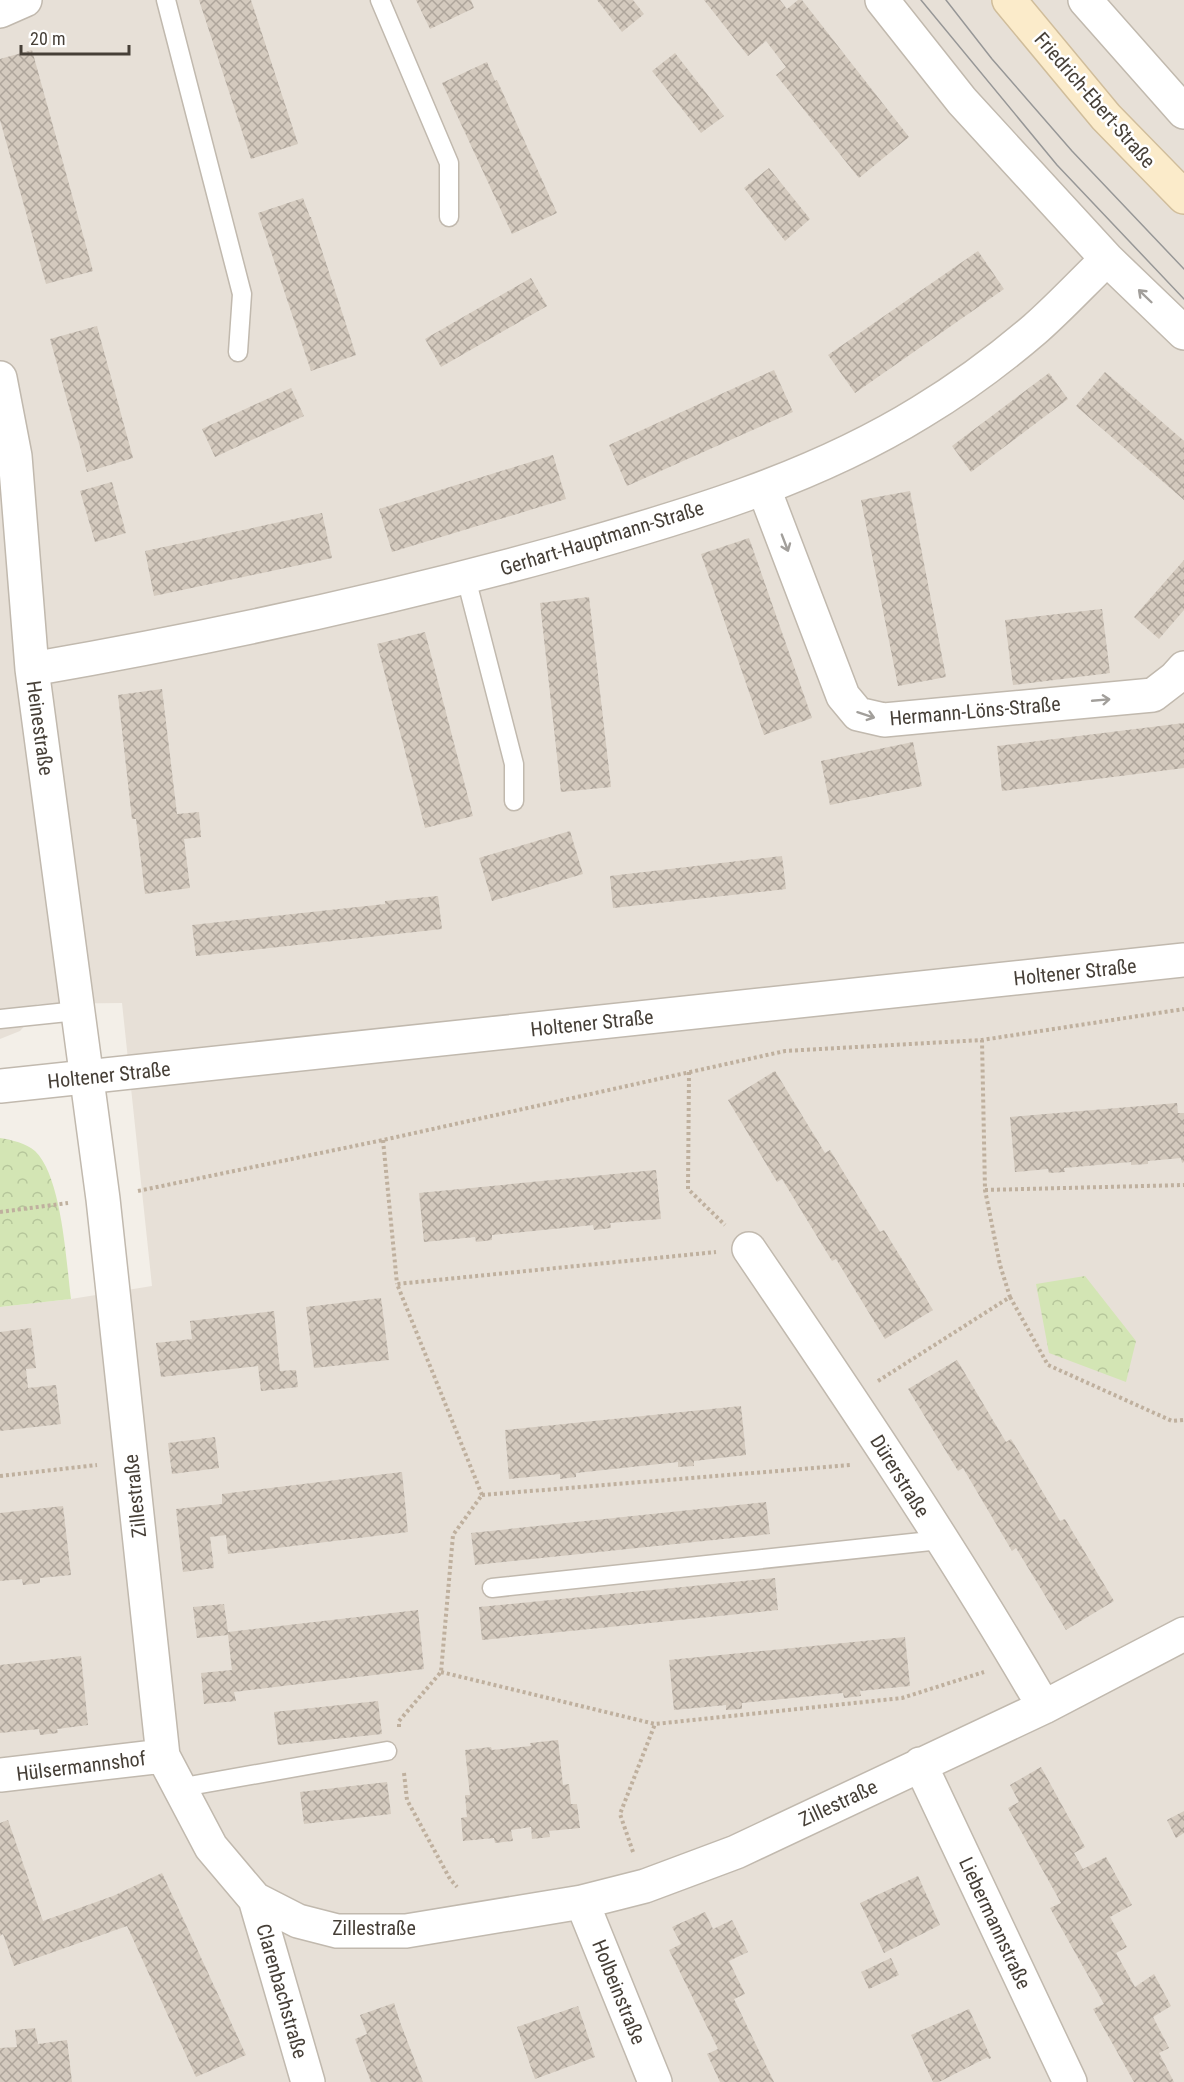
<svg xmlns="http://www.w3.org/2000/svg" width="1184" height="2082" font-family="'Roboto Condensed',sans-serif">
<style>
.residential{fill:#e7e0d7}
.park{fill:url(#park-crowns)}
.building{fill:url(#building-cross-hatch)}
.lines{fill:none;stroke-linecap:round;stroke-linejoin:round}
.service-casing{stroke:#c1b9ae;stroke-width:21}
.minor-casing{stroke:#c1b9ae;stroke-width:36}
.tertiary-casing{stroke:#c1b9ae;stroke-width:36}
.secondary-casing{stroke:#d0bd9b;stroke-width:36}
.path{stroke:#bfb09e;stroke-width:4;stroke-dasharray:3 3;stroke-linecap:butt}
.service{stroke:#fff;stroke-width:18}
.minor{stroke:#fff;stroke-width:33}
.tertiary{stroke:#fff;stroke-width:33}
.secondary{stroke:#fbebca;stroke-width:33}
.tram{stroke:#979797;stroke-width:1.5}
.oneway{stroke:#a29f9b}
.labels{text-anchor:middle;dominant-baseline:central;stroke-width:5;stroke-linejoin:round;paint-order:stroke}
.street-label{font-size:20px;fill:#463f37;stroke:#fff}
</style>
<defs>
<pattern id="park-crowns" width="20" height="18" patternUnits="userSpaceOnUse" patternTransform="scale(1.5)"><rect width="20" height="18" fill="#d3e5b4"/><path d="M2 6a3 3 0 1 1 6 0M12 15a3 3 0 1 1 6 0" fill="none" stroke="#b6c69b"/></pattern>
<pattern id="building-cross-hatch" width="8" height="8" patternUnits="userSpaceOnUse" patternTransform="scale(1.5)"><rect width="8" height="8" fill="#d4cabe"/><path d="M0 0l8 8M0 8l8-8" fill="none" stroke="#aea59b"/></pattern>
</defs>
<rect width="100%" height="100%" fill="#f3efe8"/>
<path class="residential" d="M0,0H1184V2082H0V1307L71,1299L152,1286L122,1003L37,1004L27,1023L20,1031L0,1039Z"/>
<path class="park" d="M0,1138C12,1140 26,1143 35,1151C62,1177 66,1261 71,1299L0,1307Z
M1085,1276L1136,1341L1126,1382L1049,1353L1036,1284Z"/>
<path class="building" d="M199,0H251L298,144L251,159Z
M416,0H471L474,8L430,29Z
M597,0H633L644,14L622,32Z
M704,0H780L787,9L798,0H802L909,137L859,178L776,75L786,67L766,41L748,56Z
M32,50L93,271L46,284L0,120V59Z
M675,53L724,116L701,133L652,71Z
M487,62L495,81L497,80L557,213L512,234L442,83Z
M769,168L810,219L785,241L744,188Z
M303,198L310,217H311L356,355L311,371L258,213Z
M978,251L1004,289L855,393L828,355Z
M531,278L547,306L441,367L425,339Z
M97,326L133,458L87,472L50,339Z
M774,370L793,412L627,486L609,445Z
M1105,372L1184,441V500L1076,406Z
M1049,373L1068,399L971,472L952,446Z
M291,388L304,416L215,457L202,429Z
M553,455L566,499L392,552L379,509Z
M112,482L126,533L95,542L80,491Z
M910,491L946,677L898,686L861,500Z
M322,513L332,558L154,596L145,551Z
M749,538L812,718L764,735L701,554Z
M1184,560V610L1159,639L1134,617Z
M589,597L611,787L561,792L540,603Z
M1102,609L1110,673L1013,685L1005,620Z
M425,632L473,816L425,828L377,644Z
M162,689L177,814L199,812L201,837L184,839L190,888L145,894L136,819H132L118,695Z
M1184,723V768L1002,791L997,746Z
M913,742L922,786L830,805L821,761Z
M570,831L583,874L492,901L479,858Z
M782,856L786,889L613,908L610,876Z
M438,896L442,929L196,956L192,925L385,904V901Z
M775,1071L825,1153L830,1150L880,1232L884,1230L933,1310L885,1339L836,1259L832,1261L782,1179L777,1182L728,1100Z
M1177,1103L1178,1113H1184V1162L1182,1163L1181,1158L1148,1161V1164L1131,1165V1162L1064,1168L1065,1172L1049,1173L1048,1169L1015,1172L1010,1117Z
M656,1170L661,1219L610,1223L611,1228L594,1230L593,1225L492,1235V1240L476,1242L475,1237L424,1242L419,1193Z
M381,1298L389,1360L314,1368L306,1307Z
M274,1311L280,1371L296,1370L298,1387L261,1391L258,1366L161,1377L156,1343L192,1339L190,1321Z
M31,1328L36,1368L26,1369L28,1388L56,1385L61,1424L0,1431V1332Z
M957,1360L1006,1442L1011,1439L1060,1521L1065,1519L1114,1601L1066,1630L1016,1548L1012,1551L963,1468L958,1471L908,1389Z
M741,1406L746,1455L694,1461V1466L678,1467V1462L576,1473V1477L560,1479V1474L509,1479L505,1430Z
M215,1437L219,1468L172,1474L168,1443Z
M402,1472L408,1532L228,1554L226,1535L210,1537L214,1568L183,1572L176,1509L222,1504V1494Z
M766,1502L770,1534L475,1565L471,1533Z
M63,1506L71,1575L40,1578V1583L23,1585L22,1579L0,1581V1513Z
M775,1578L778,1610L482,1640L479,1607Z
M224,1604L228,1632L418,1610L424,1669L234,1692L236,1701L204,1704L201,1673L232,1670L228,1635L197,1638L193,1607Z
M905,1637L910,1686L860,1691L861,1696L844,1698L843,1693L742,1703V1709L726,1710V1705L674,1710L669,1660Z
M81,1656L88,1725L57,1729L58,1733L40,1735L39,1729L0,1733V1665Z
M378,1701L382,1734L278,1745L274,1712Z
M558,1740L563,1785L569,1784L571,1804H577L580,1828L549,1831L550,1837L532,1839L531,1827L511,1830L513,1841L495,1843L494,1838L463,1841L461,1818L467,1817L465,1795H470L465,1750L491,1747L492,1750L531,1746L530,1743Z
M1041,1767L1085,1847L1074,1853L1083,1869L1106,1857L1132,1905L1110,1917L1127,1947L1116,1953L1135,1987L1154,1974L1171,2006L1153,2017L1169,2048L1159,2053L1174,2082H1134L1093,2009L1104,2004L1050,1908L1061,1903L1008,1808L1019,1802L1010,1785Z
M387,1782L391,1814L304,1824L300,1792Z
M1184,1811V1833L1176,1838L1167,1820Z
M8,1820L43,1921L113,1896L162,1873L246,2055L196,2077L127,1926L14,1966L3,1934L0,1936V1823Z
M918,1876L940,1925L884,1953L860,1903Z
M705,1912L713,1929L732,1920L748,1952L729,1961L745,1994L734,1999L774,2082H720L707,2054L718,2049L669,1950L681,1944L672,1927Z
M891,1958L899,1975L869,1989L861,1972Z
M394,2003L400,2022L423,2082H371L355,2039L367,2034L360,2015Z
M578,2006L595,2057L535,2079L517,2027Z
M969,2009L991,2058L989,2059L988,2057L939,2082H933L911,2035Z
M35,2028L38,2044L67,2040L72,2082H0V2048L17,2047L15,2030Z"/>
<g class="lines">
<defs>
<path id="service" d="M166,0L242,294L238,352
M380,0L449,163V217
M466,578L514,764V801
M0,1019L77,1011
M492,1588L940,1540
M178,1788L387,1751"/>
<path id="minor" d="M882,0L962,101L1107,259L1184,333
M1085,0L1184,112
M0,11L25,0
M0,378L15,456L32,669L103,1199L163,1756L211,1847L255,1899L298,1921L337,1931H406L582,1902L645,1886L736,1852L1044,1707L1184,1634
M764,489L843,696L858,714L884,720L1153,695L1175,678L1184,668
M32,669C210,638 386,600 560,552C684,517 811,480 921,412C961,388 1000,359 1035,329C1060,307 1083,282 1107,259
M749,1249C851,1399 953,1550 1044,1707
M920,1764L1070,2082
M0,1775L163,1756
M255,1899L308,2082
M582,1902L655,2082"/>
<path id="tertiary" d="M0,1086L1184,960"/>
<path id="secondary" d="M1009,0L1106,117L1184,197"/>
</defs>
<use href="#service" class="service-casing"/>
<use href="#minor" class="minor-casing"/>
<use href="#tertiary" class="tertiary-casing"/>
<use href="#secondary" class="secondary-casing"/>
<path class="path" d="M689,1072L688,1189L725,1225
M383,1140L397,1284
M985,1190L1184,1185
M138,1191L383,1140L785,1051L982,1040L1184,1009
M0,1212L68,1203
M1010,1297L1048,1365L1172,1421L1184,1420
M878,1381L1010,1297L1000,1265L985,1190L982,1040
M0,1476L97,1465
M482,1495L397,1284L716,1252
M482,1495L851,1465
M441,1672L655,1724L902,1698L984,1672
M399,1727V1721L441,1672L453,1535L482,1495
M404,1773L407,1800L450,1879L457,1887
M633,1852L620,1814L655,1724"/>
<use href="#service" class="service"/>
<use href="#minor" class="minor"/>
<use href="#tertiary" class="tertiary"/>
<use href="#secondary" class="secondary"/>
<path class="tram" d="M921,0L1057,165L1184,299
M946,0L992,59L1072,151L1184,269"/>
</g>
<defs><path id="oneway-shaft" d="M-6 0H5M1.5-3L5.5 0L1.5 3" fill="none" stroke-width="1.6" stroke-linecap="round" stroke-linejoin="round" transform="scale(1.5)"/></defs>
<g class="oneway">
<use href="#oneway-shaft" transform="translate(1145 296) rotate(-136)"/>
<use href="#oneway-shaft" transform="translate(785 543) rotate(69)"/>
<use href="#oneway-shaft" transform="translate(1101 700) rotate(-5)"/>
<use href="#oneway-shaft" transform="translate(866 715) rotate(18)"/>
</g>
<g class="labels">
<g class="street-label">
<text transform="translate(1095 100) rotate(49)">Friedrich-Ebert-Straße</text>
<text transform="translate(602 538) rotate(-17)">Gerhart-Hauptmann-Straße</text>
<text transform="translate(975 711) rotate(-5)">Hermann-Löns-Straße</text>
<text transform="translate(40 728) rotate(82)">Heinestraße</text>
<text transform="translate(1075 972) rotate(-6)">Holtener Straße</text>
<text transform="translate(592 1023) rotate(-6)">Holtener Straße</text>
<text transform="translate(109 1075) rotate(-6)">Holtener Straße</text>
<text transform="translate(900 1476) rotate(58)">Dürerstraße</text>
<text transform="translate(135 1496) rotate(-96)">Zillestraße</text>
<text transform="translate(81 1766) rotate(-7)">Hülsermannshof</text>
<text transform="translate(838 1803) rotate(-25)">Zillestraße</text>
<text transform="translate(995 1923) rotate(65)">Liebermannstraße</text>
<text x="374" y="1928">Zillestraße</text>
<text transform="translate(282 1991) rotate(74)">Clarenbachstraße</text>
<text transform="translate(619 1992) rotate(68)">Holbeinstraße</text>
</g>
</g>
<path d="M21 45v9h108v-9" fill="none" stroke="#463f37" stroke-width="3"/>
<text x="30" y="45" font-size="18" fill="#463f37" stroke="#ffffff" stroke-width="4.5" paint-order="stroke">20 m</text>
</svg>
